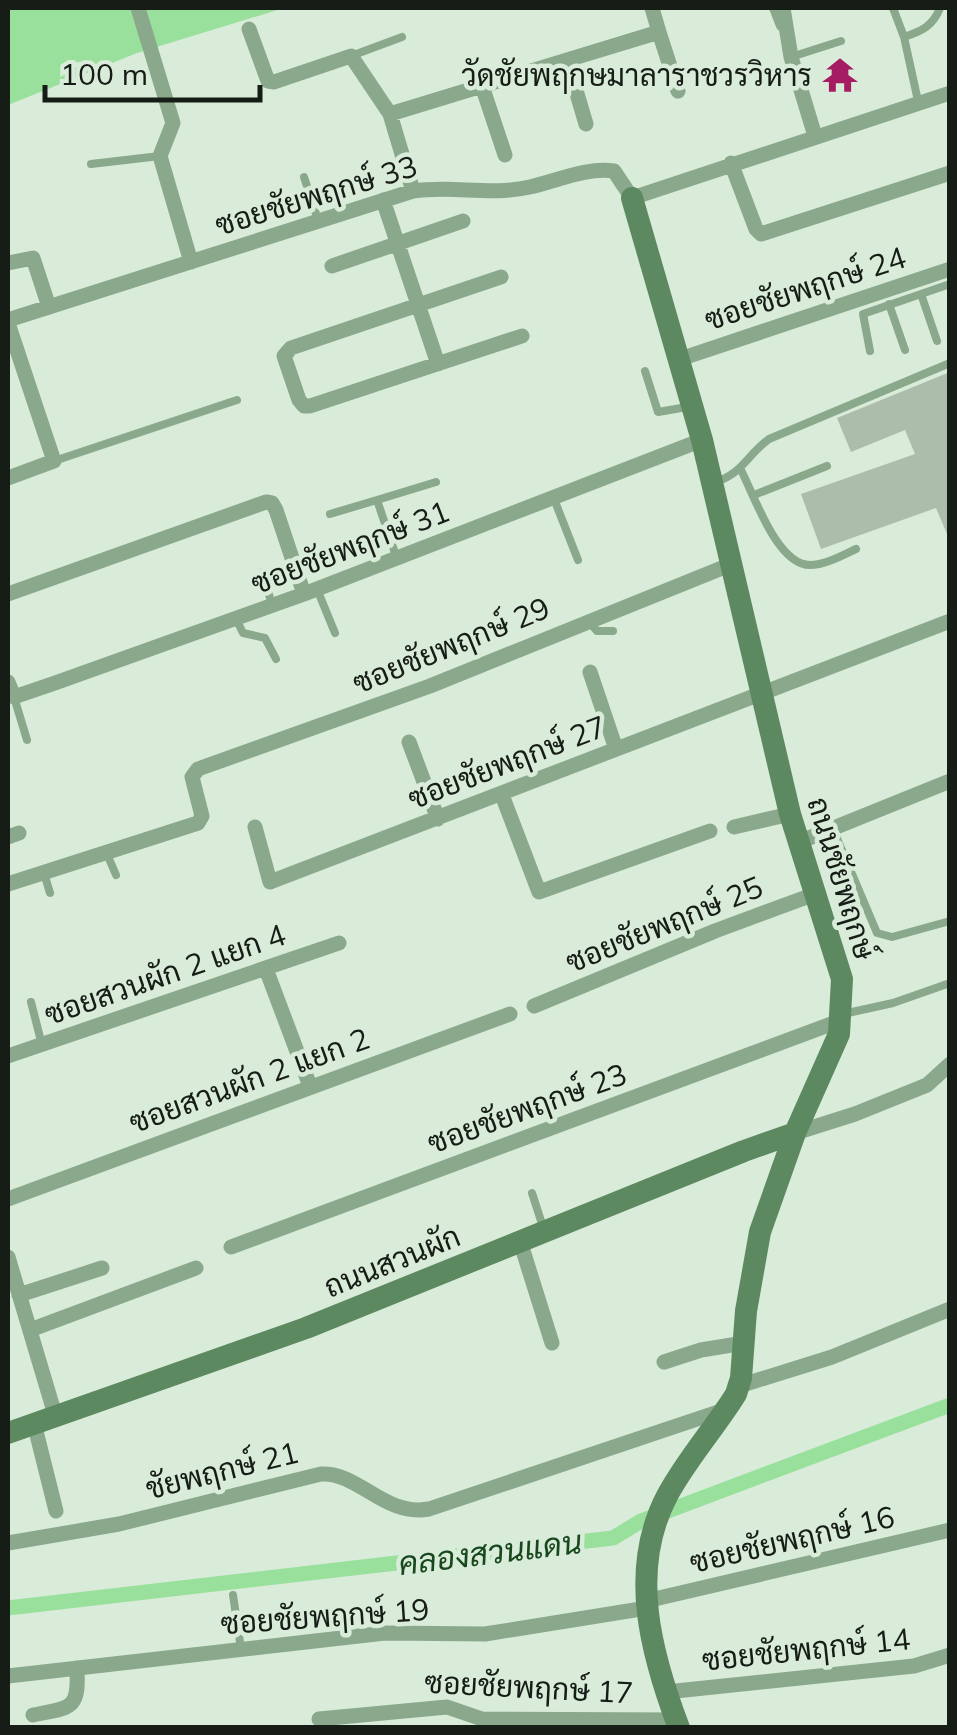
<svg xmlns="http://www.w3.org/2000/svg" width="957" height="1735" font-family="Mulish,Sarabun,sans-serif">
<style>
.water{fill:#98e09c}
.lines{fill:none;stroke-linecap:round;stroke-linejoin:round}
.canal{stroke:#98e09c;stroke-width:15}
.building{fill:#acbdac}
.lane{stroke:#8aa88b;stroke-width:8}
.street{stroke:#8aa88b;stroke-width:15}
.secondary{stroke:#5c895f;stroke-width:22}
.labels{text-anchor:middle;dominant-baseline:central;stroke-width:9;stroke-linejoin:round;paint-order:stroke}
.poi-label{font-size:30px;fill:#161c16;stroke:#d9ebd9;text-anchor:end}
.street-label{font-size:30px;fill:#161c16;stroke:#d9ebd9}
.water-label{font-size:32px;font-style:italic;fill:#18491e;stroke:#d9ebd9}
</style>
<rect width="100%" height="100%" fill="#d9ebd9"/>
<path class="water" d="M8,8H284L137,53L8,105Z"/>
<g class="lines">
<path class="canal" d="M8,1608L613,1538L641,1521L950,1405"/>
</g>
<path class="building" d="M950,372V541L936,508L821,549L801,494L915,454L905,430L851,452L837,418Z"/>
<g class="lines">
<path class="lane" d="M773,8L780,26
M893,8L904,37
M351,56L402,37
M791,57L841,41
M918,101L904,37C922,31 933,26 940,8
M91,164L160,156
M304,177L318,220
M921,294L937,341
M889,304L905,350
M870,351L863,314L950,284
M645,371L658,412L687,407
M54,461L237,400
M741,470C754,495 777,565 810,565C825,565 843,555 856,549
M716,482C744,472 747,455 769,439L950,363
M754,495L827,466
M554,499L578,560
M330,514L377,500
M397,559L377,500L436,482
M263,572L272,606
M317,589L335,633
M236,619L243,633L265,638L276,659
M590,623L597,631H613
M14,697L27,740
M833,829L877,933L892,937L950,921
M107,854L116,875
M44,873L50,893
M31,1002L42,1045
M843,1014L893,1003L950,983
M532,1193L543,1227
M233,1595L241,1649"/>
<path class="street" d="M138,8L173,123L160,156L191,262
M652,8L659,32
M783,8L791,57L815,136
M249,29L268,81L274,82L351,56L390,114L413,191
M567,60L586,124
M482,86L505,155
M390,114L659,32L678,91
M731,163L756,229L761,234L950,173
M383,200L438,364
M8,263L33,258L49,307
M332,266L463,221
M501,277L291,348L284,356L299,400L304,406H310L522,336
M8,320L413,191C453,185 490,196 530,187C557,181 586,167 614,171L632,198L950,93
M8,323L54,461L8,478
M677,360L950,269
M8,594L266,502L272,503L276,510L304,594
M590,672L616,749
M8,682L14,697L55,683L304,594L702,440
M409,742L438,819
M502,795L539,892L710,831
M255,827L270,882L950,621
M734,827L790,814
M8,837L19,833
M799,842L950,781
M8,884L198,823L202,816L192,777L198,769L430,686L732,564
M266,969L310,1086
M534,1006L715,931L815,894
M8,1056L339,943
M795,1133L855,1114L927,1085L950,1064
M8,1199L510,1014
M520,1241L552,1343
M231,1247L842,1020
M8,1257L56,1418
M19,1295L102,1268
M30,1330L196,1268
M664,1362L701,1350L744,1343
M739,1386L832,1357L950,1309
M34,1423L56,1511
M8,1543L119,1524L321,1474C359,1472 384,1517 429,1509L724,1410
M646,1601L950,1530
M8,1676L385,1633L485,1634L647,1608
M666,1692L914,1666L950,1655
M33,1715C72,1707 79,1710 77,1668
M319,1719L447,1707L482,1719L676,1720"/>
<path class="secondary" d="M632,198L702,440L790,814L842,979L839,1034L795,1133L760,1232L746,1311L741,1378L736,1394C715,1428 686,1460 667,1496C628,1570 651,1654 679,1728
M8,1433L306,1328L744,1151L795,1133"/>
</g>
<defs>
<symbol id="temple-bare" viewBox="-9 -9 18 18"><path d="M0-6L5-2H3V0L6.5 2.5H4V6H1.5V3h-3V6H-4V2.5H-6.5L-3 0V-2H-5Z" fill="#a61c63" stroke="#d9ebd9" stroke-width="2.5" paint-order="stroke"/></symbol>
</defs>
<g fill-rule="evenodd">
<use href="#temple-bare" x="815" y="50" width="50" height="50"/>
</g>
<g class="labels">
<g class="poi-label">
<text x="812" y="75">วัดชัยพฤกษมาลาราชวรวิหาร</text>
</g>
<g class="street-label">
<text transform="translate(316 195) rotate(-17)">ซอยชัยพฤกษ์ 33</text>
<text transform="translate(805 288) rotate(-18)">ซอยชัยพฤกษ์ 24</text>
<text transform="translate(350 547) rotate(-21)">ซอยชัยพฤกษ์ 31</text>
<text transform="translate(451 645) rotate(-22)">ซอยชัยพฤกษ์ 29</text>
<text transform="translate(507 762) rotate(-21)">ซอยชัยพฤกษ์ 27</text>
<text transform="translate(842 878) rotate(73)">ถนนชัยพฤกษ์</text>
<text transform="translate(664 924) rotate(-22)">ซอยชัยพฤกษ์ 25</text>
<text transform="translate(165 974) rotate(-19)">ซอยสวนผัก 2 แยก 4</text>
<text transform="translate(249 1080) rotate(-20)">ซอยสวนผัก 2 แยก 2</text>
<text transform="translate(527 1108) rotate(-20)">ซอยชัยพฤกษ์ 23</text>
<text transform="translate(392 1261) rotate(-22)">ถนนสวนผัก</text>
<text transform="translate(222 1470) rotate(-14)">ชัยพฤกษ์ 21</text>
<text transform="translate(792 1539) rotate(-13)">ซอยชัยพฤกษ์ 16</text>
<text transform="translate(325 1616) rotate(-4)">ซอยชัยพฤกษ์ 19</text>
<text transform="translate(806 1649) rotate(-6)">ซอยชัยพฤกษ์ 14</text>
<text transform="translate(529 1687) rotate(3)">ซอยชัยพฤกษ์ 17</text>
</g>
<g class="water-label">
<text transform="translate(490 1552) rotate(-7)">คลองสวนแดน</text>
</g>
</g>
<rect width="957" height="1735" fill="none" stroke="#161c16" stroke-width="20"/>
<path d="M45 85v15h215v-15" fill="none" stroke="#161c16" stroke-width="5"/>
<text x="60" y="85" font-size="30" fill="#161c16" stroke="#d9ebd9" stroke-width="8" paint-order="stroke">100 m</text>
</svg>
